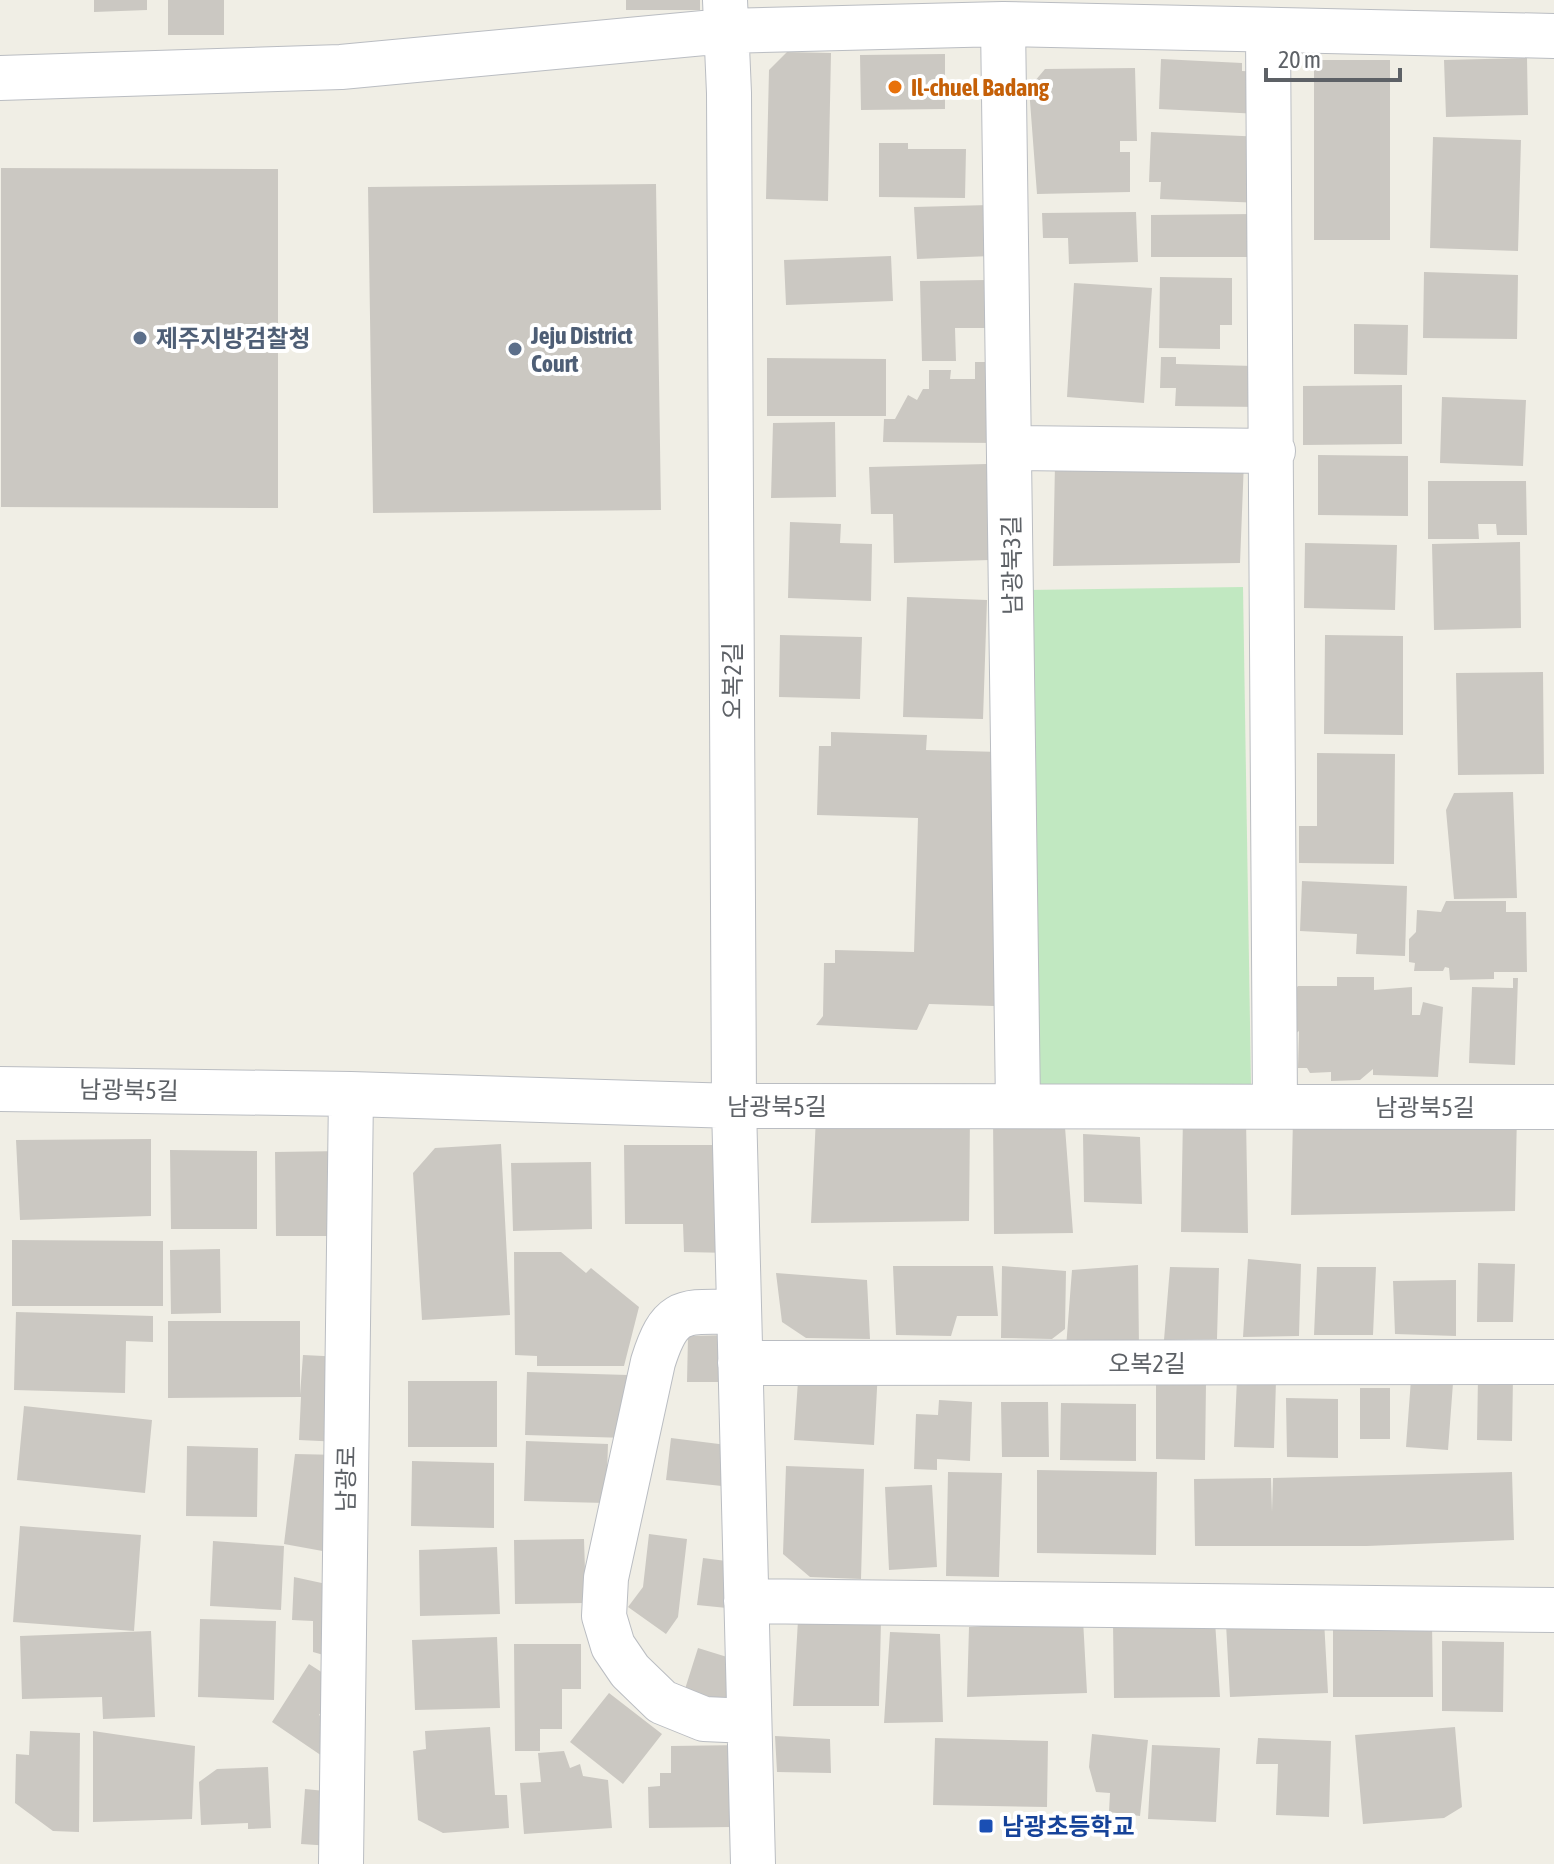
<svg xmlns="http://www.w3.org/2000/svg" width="1554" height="1864" font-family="'Asap Condensed','Noto Sans KR',sans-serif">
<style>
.green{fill:#c1e8c1}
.building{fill:#cbc8c2}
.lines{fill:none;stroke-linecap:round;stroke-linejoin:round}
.street-casing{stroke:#babdc2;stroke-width:46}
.street{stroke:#fff;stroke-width:44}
.food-dot{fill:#e8710a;stroke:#fff;stroke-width:3}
.service-dot{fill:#5c6f8a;stroke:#fff;stroke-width:3}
.transit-dot{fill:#1a4fb4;stroke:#fff;stroke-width:3}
.labels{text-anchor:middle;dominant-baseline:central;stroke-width:8;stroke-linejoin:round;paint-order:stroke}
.food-label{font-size:24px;font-weight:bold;fill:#c56008;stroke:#fff;text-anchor:start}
.service-label{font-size:24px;font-weight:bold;fill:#4e5e75;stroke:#fff;text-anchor:start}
.street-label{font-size:24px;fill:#5d6166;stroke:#fff}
.transit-label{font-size:24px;font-weight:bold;fill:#164399;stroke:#fff;text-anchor:start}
</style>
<rect width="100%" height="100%" fill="#f0eee5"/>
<path class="green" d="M1243,587L1251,1086L1034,1089L1026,590Z"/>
<path class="building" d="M94,0H147V10L94,12Z
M168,0H224V35H168Z
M626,0H700V10H626Z
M787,52L831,53L828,201L766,199L769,70Z
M945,54V109L861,110L860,55Z
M1527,58L1528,115L1446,117L1444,60Z
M1161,59L1242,63V71L1262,72L1260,114L1159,109Z
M1314,60H1390V240H1314Z
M1135,68L1137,141H1120V152H1130V192L1037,194L1029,88L1045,69Z
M1151,132L1265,137L1263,203L1160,199L1161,182H1149Z
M1433,137L1521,140L1518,251L1430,248Z
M879,143H908V149H966L965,198L879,197Z
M1,168L278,169V508L1,507Z
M656,184L661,510L373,513L368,187Z
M989,205L991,256L917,259L914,207Z
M1136,212L1138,262L1069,264L1068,238H1043L1042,213Z
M1255,214V257H1151V215Z
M891,256L893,301L786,305L784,260Z
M1424,272L1518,275L1517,339L1423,338Z
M1160,277L1232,278V325H1220V349L1159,348Z
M988,280V328H955L956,361H922L920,281Z
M1074,283L1152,288L1144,403L1067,397Z
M1354,324L1408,325L1407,375L1354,374Z
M1161,357H1176V364L1254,366L1260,407L1175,406L1176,388H1160Z
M767,358L886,359V416H767Z
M975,362H997V443L883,442L884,419H895L908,395L917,400L923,389H929V370H951L950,379H975Z
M1402,385V444L1303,445V386Z
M1442,397L1526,400L1523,466L1440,463Z
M835,422L836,497L771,498L773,423Z
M1318,455L1408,456V516L1318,515Z
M1244,461L1240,563L1053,566L1055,464Z
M987,464L990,560L894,563L893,514H871L869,467Z
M1428,481H1526L1527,535H1497L1496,524H1478L1479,539H1428Z
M790,522L841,524L840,543L872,544L871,601L788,598Z
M1520,542L1521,628L1434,630L1432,544Z
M1305,543L1397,545L1395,610L1304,608Z
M907,597L987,600L983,719L903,717Z
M780,635L862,637L860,699L779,697Z
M1325,635L1403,636V735L1324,734Z
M1543,672L1544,774L1458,775L1456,673Z
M831,732L927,735L926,750L1000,752L994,1006L929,1004L917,1030L816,1025L823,1016L824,963H835V950L914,952L918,818L817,815L819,746H831Z
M1317,753L1395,754L1394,864L1299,863V826H1317Z
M1513,792L1517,898L1454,899L1446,810L1454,793Z
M1302,881L1407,886L1405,956L1356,954L1357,934L1300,931Z
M1446,901H1506V912H1526L1527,972H1494V979L1450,980L1449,968L1445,967L1443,971H1414L1415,963L1409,962V939L1416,932L1417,910L1441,912Z
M1337,977H1374V990L1412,987V1015H1420L1423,1002L1443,1007L1438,1077L1373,1075V1069L1360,1080L1331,1081V1072L1310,1073L1307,1068H1298L1299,1031L1288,1039L1291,993L1298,986H1337Z
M1513,978H1518L1515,1065L1469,1063L1472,987L1513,988Z
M1517,1113L1515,1211L1291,1215L1293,1117Z
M970,1114L969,1221L811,1223L816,1117Z
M1064,1114L1073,1233L994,1234L993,1118Z
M1183,1116L1246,1119L1248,1233L1181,1232Z
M1083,1134L1140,1137L1142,1204L1084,1202Z
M151,1139V1216L20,1220L16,1140Z
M501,1144L510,1315L422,1320L413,1173L435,1148Z
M624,1145H731V1253L684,1252L683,1224H625Z
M170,1150L257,1151V1229H171Z
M344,1151L345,1236H276L275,1152Z
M591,1162L592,1229L513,1231L511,1163Z
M12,1240L163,1241V1306H12Z
M220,1249L221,1313L171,1314L170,1250Z
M514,1252H561L586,1273L591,1268L639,1307L624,1366H537V1356L515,1355Z
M1248,1259L1301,1264L1299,1336L1243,1337Z
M1478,1263L1515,1264L1513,1322H1477Z
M1138,1265L1139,1347L1066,1348L1072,1270Z
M893,1266H993L998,1316H957L951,1336L896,1335Z
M1002,1266L1066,1271L1065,1329L1052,1339L1001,1338Z
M1170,1267L1219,1268L1217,1339L1164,1340Z
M1317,1267H1376L1373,1335H1314Z
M776,1273L867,1280L870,1339L806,1338L782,1322Z
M1456,1280V1336L1395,1334L1393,1281Z
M16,1312L153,1316V1342L126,1341L125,1393L14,1390Z
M168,1321H300V1395L303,1355L344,1357L341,1442L299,1440L301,1397L168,1398Z
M732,1335L733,1382H687L688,1336Z
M799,1366L878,1370L874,1445L794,1440Z
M527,1372L628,1375L627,1438L525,1435Z
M1478,1376H1513L1512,1441L1477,1440Z
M1237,1378L1276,1380L1274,1448L1234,1447Z
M1411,1379L1453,1383L1448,1450L1406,1447Z
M408,1381H497V1447H408Z
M1156,1383H1206L1205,1460L1156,1459Z
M1360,1388H1390V1439H1360Z
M1286,1398L1338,1399V1458L1287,1457Z
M939,1400L972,1402L970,1461L937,1459V1470L914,1469L916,1414L938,1415Z
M1001,1402H1048L1049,1457H1002Z
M1061,1403L1136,1404V1461L1060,1460Z
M24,1406L152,1420L145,1493L17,1480Z
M671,1438L727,1445L722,1486L666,1480Z
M526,1441L608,1444L606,1503L524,1501Z
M187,1446L258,1448L257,1517L186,1516Z
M295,1454L341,1455L339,1554L284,1544Z
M412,1461L494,1463V1528L411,1526Z
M786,1466L864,1469L861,1579L810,1577L783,1554Z
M1037,1470L1157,1472L1156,1555L1037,1553Z
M948,1472L1002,1473L999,1577L946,1576Z
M1512,1472L1514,1540L1367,1546H1195L1194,1479L1271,1478L1272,1512L1273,1478Z
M932,1485L937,1567L889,1570L885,1487Z
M20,1526L141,1535L134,1631L13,1622Z
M649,1534L687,1539L678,1617L666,1634L628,1607L643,1587Z
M584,1539L586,1603L515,1604L514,1540Z
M213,1541L284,1546L281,1610L210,1606Z
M497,1547L500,1614L420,1616L419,1550Z
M703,1558L742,1563L737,1609L697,1605Z
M294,1577L331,1585L334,1658L313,1652V1621L292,1620Z
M200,1619L276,1621L274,1700L198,1697Z
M1083,1619L1087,1693L967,1697L969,1627Z
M798,1620L881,1621L879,1706H793Z
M1324,1620L1328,1693L1230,1697L1226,1624Z
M1215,1621L1220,1697L1114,1698L1113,1623Z
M1333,1621H1432L1433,1697H1333Z
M151,1631L155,1717L103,1719L102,1697L22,1699L20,1636Z
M890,1632L940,1634L943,1722L884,1723Z
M497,1637L500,1708L415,1710L412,1640Z
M1442,1641L1504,1642L1503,1712L1442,1711Z
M514,1644H581V1689H562V1729H540V1751H515Z
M698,1648L740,1661L746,1670L723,1701L685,1689Z
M309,1664L340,1684L319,1715L343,1731L325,1758L272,1722Z
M609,1693L662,1734L623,1784L570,1742Z
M490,1727L495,1795H507L509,1828L443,1833L418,1820L413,1751L426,1749L425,1731Z
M1455,1727L1462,1807L1444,1818L1363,1824L1355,1735Z
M30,1731L80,1733L79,1832L53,1831L15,1803L16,1754L29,1755Z
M93,1731L195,1746L192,1819L93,1822Z
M1092,1734L1148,1740L1140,1816L1109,1812L1110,1793L1096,1792L1089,1767Z
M775,1736L830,1739L831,1773L777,1772Z
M935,1738L1048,1741L1047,1807L933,1805Z
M1258,1738L1331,1741L1329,1817L1276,1815L1278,1764H1256Z
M744,1745L732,1827L649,1828L648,1787L660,1786V1773H671V1746Z
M1152,1745L1220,1748L1216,1822L1148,1819Z
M564,1751L570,1768L580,1764L583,1776L608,1780L612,1828L524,1834L520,1783L541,1782L538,1753Z
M268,1767L271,1828L248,1829V1823L201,1825L199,1782L217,1769Z
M305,1789L335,1792L332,1846L301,1844Z"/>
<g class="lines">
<defs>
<path id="street" d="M725,0L729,93L734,1106L753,1864
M1003,24L1018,1106
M1268,32L1275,1106
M0,78L341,67L725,31L1003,24L1554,36
M1011,448L1273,451
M0,1089L351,1094L734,1106L1554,1107
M739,1312C684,1312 671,1305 653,1362L606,1578L604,1616L613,1646L630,1671L662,1702L704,1719L749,1721
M740,1363L1554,1362
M746,1601L1554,1610
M341,1864L351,1094"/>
</defs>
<use href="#street" class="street-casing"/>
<use href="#street" class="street"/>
</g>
<circle class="food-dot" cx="895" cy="87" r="8"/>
<g class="service-dot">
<circle cx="140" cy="338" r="8"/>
<circle cx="515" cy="349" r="8"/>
</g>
<rect class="transit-dot" x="978" y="1818" width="16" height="16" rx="4"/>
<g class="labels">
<g class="food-label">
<text x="911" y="87">Il-chuel Badang</text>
</g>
<g class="service-label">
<text x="531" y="335">Jeju District<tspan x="531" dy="28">Court</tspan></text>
<text x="156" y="338">제주지방검찰청</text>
</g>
<g class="street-label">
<text transform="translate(1012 565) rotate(-91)">남광북3길</text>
<text transform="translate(732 681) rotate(-90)">오복2길</text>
<text transform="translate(129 1090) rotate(1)">남광북5길</text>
<text x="777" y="1106">남광북5길</text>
<text x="1425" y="1107">남광북5길</text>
<text x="1147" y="1363">오복2길</text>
<text transform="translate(346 1479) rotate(-89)">남광로</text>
</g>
<g class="transit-label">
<text x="1002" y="1826">남광초등학교</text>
</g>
</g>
<path d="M1266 68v12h134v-12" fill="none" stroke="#5d6166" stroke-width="4"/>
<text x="1278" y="68" font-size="24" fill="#5d6166" stroke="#ffffff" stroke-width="6" paint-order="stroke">20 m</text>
</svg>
